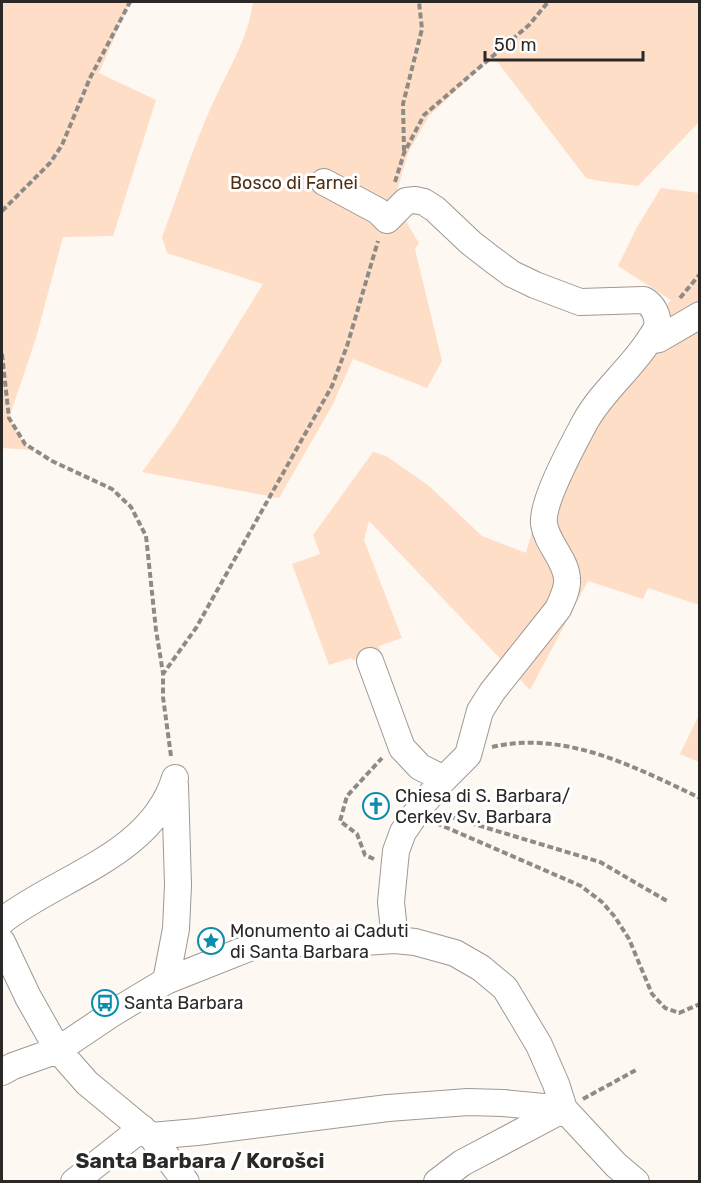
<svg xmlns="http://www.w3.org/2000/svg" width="701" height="1183" font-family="Rubik,sans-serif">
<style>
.green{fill:#fedec6}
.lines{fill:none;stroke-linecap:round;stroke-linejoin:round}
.minor-casing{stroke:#9e9894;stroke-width:28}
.path{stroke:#8e8b87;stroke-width:4;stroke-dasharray:6 3;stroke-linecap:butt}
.minor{stroke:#fff;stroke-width:26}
.labels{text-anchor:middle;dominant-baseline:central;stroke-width:6;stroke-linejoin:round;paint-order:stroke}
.park-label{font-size:18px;fill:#4f2f14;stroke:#fff}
.poi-label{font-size:18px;fill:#2b2927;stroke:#fff;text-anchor:start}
.quarter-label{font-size:21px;font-weight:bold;fill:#2b2927;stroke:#fff}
</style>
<rect width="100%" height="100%" fill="#fef8f3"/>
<path class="green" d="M2,2H130L99,73L156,100L113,236L63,237L36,338L9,418L25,444L32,450L2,448Z
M253,2H699V122L638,186L599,181L586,178L493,56L429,116L408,153L397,191L408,225L419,243L415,249L442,361L427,388L353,359L332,406L279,498L142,472L176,425L263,284L167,253L162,237C179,192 193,146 213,103C228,70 248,39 253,2Z
M661,188L699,193V605L648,588L643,599L588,581L530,690L369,521L364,540L402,638L379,646L380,650L353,660L351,658L329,665L292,564L320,554L313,535L373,452L386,456L428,485L482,536L526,553L547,478L671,300L618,266L637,227Z
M699,715V762L680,754Z"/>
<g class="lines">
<defs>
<path id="minor" d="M324,182L378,211L387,220L406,201L415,200L424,202L435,209L471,243L493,260L512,274L535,285L580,302L644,300C653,305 659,316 657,327C656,330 652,336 650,339C631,369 602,391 585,422C574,443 541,502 544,524C547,544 566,559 567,579C568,589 562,600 558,609L492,692L480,711L468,755L444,779L421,806L403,832L396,851L391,902L395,940
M649,341L659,339L700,315
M370,661L402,748L420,767L444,779
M2,921C58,877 152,855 175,778
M2,942L28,997L58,1050L87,1083L151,1136L186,1182
M166,981L176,929L178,885L175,785
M2,1072L13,1066L58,1050L113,1013L166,981L254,946L298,943H346L395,940L415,942L455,953L481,968L505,988L539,1045L556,1084L564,1109L616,1165L636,1182
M151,1136L197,1132L388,1108L468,1102L503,1103L564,1109
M74,1182L142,1128
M437,1182L462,1163L564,1109"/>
</defs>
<use href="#minor" class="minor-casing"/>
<path class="path" d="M404,151L403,104L422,29L419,2
M395,182L404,153L424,115L529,25L548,2
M2,211L50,163L62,145L90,78L130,2
M680,298L700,274
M2,354L9,418L25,444L52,461L112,489L131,507L146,536L156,630L163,673
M492,747C565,730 635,767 700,798
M171,756L163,697V674L196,628L332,386L347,346L378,241
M444,815L600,862L667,901
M436,823L581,886L602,902L615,917L629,939L652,994L665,1008L679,1013L700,1004
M374,859L365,855L357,834L340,821L347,796L382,758
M583,1099L636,1070"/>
<use href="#minor" class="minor"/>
</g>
<defs>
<symbol id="church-ring" viewBox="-11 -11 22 22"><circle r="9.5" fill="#fff" stroke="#0a8cac" stroke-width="1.5"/><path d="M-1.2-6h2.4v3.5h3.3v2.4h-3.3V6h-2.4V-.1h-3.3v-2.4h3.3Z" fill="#0a8cac"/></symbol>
<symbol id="sight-ring" viewBox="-11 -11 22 22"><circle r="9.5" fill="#fff" stroke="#0a8cac" stroke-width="1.5"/><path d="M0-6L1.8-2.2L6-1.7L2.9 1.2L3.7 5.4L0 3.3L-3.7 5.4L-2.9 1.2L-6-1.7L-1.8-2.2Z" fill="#0a8cac"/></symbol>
<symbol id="bus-ring" viewBox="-11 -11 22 22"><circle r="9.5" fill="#fff" stroke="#0a8cac" stroke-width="1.5"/><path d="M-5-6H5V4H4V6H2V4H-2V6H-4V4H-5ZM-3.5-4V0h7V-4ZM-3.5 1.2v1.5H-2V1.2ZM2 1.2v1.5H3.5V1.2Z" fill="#0a8cac"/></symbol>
</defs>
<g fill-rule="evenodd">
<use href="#church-ring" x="361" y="791" width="30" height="30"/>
<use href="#sight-ring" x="196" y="926" width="30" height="30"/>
<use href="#bus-ring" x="90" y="988" width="30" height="30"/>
</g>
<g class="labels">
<g class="park-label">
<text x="294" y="183">Bosco di Farnei</text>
</g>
<g class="poi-label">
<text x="395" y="796">Chiesa di S. Barbara/<tspan x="395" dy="21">Cerkev Sv. Barbara</tspan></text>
<text x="230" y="931">Monumento ai Caduti<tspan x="230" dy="21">di Santa Barbara</tspan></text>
<text x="124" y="1003">Santa Barbara</text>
</g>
<g class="quarter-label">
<text x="200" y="1160">Santa Barbara / Korošci</text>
</g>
</g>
<rect width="701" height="1183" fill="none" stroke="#2b2927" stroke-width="6"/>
<path d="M485 51v9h158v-9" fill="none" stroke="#2b2927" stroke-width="3"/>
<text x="494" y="51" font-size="18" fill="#2b2927" stroke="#ffffff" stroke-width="4.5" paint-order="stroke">50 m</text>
</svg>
